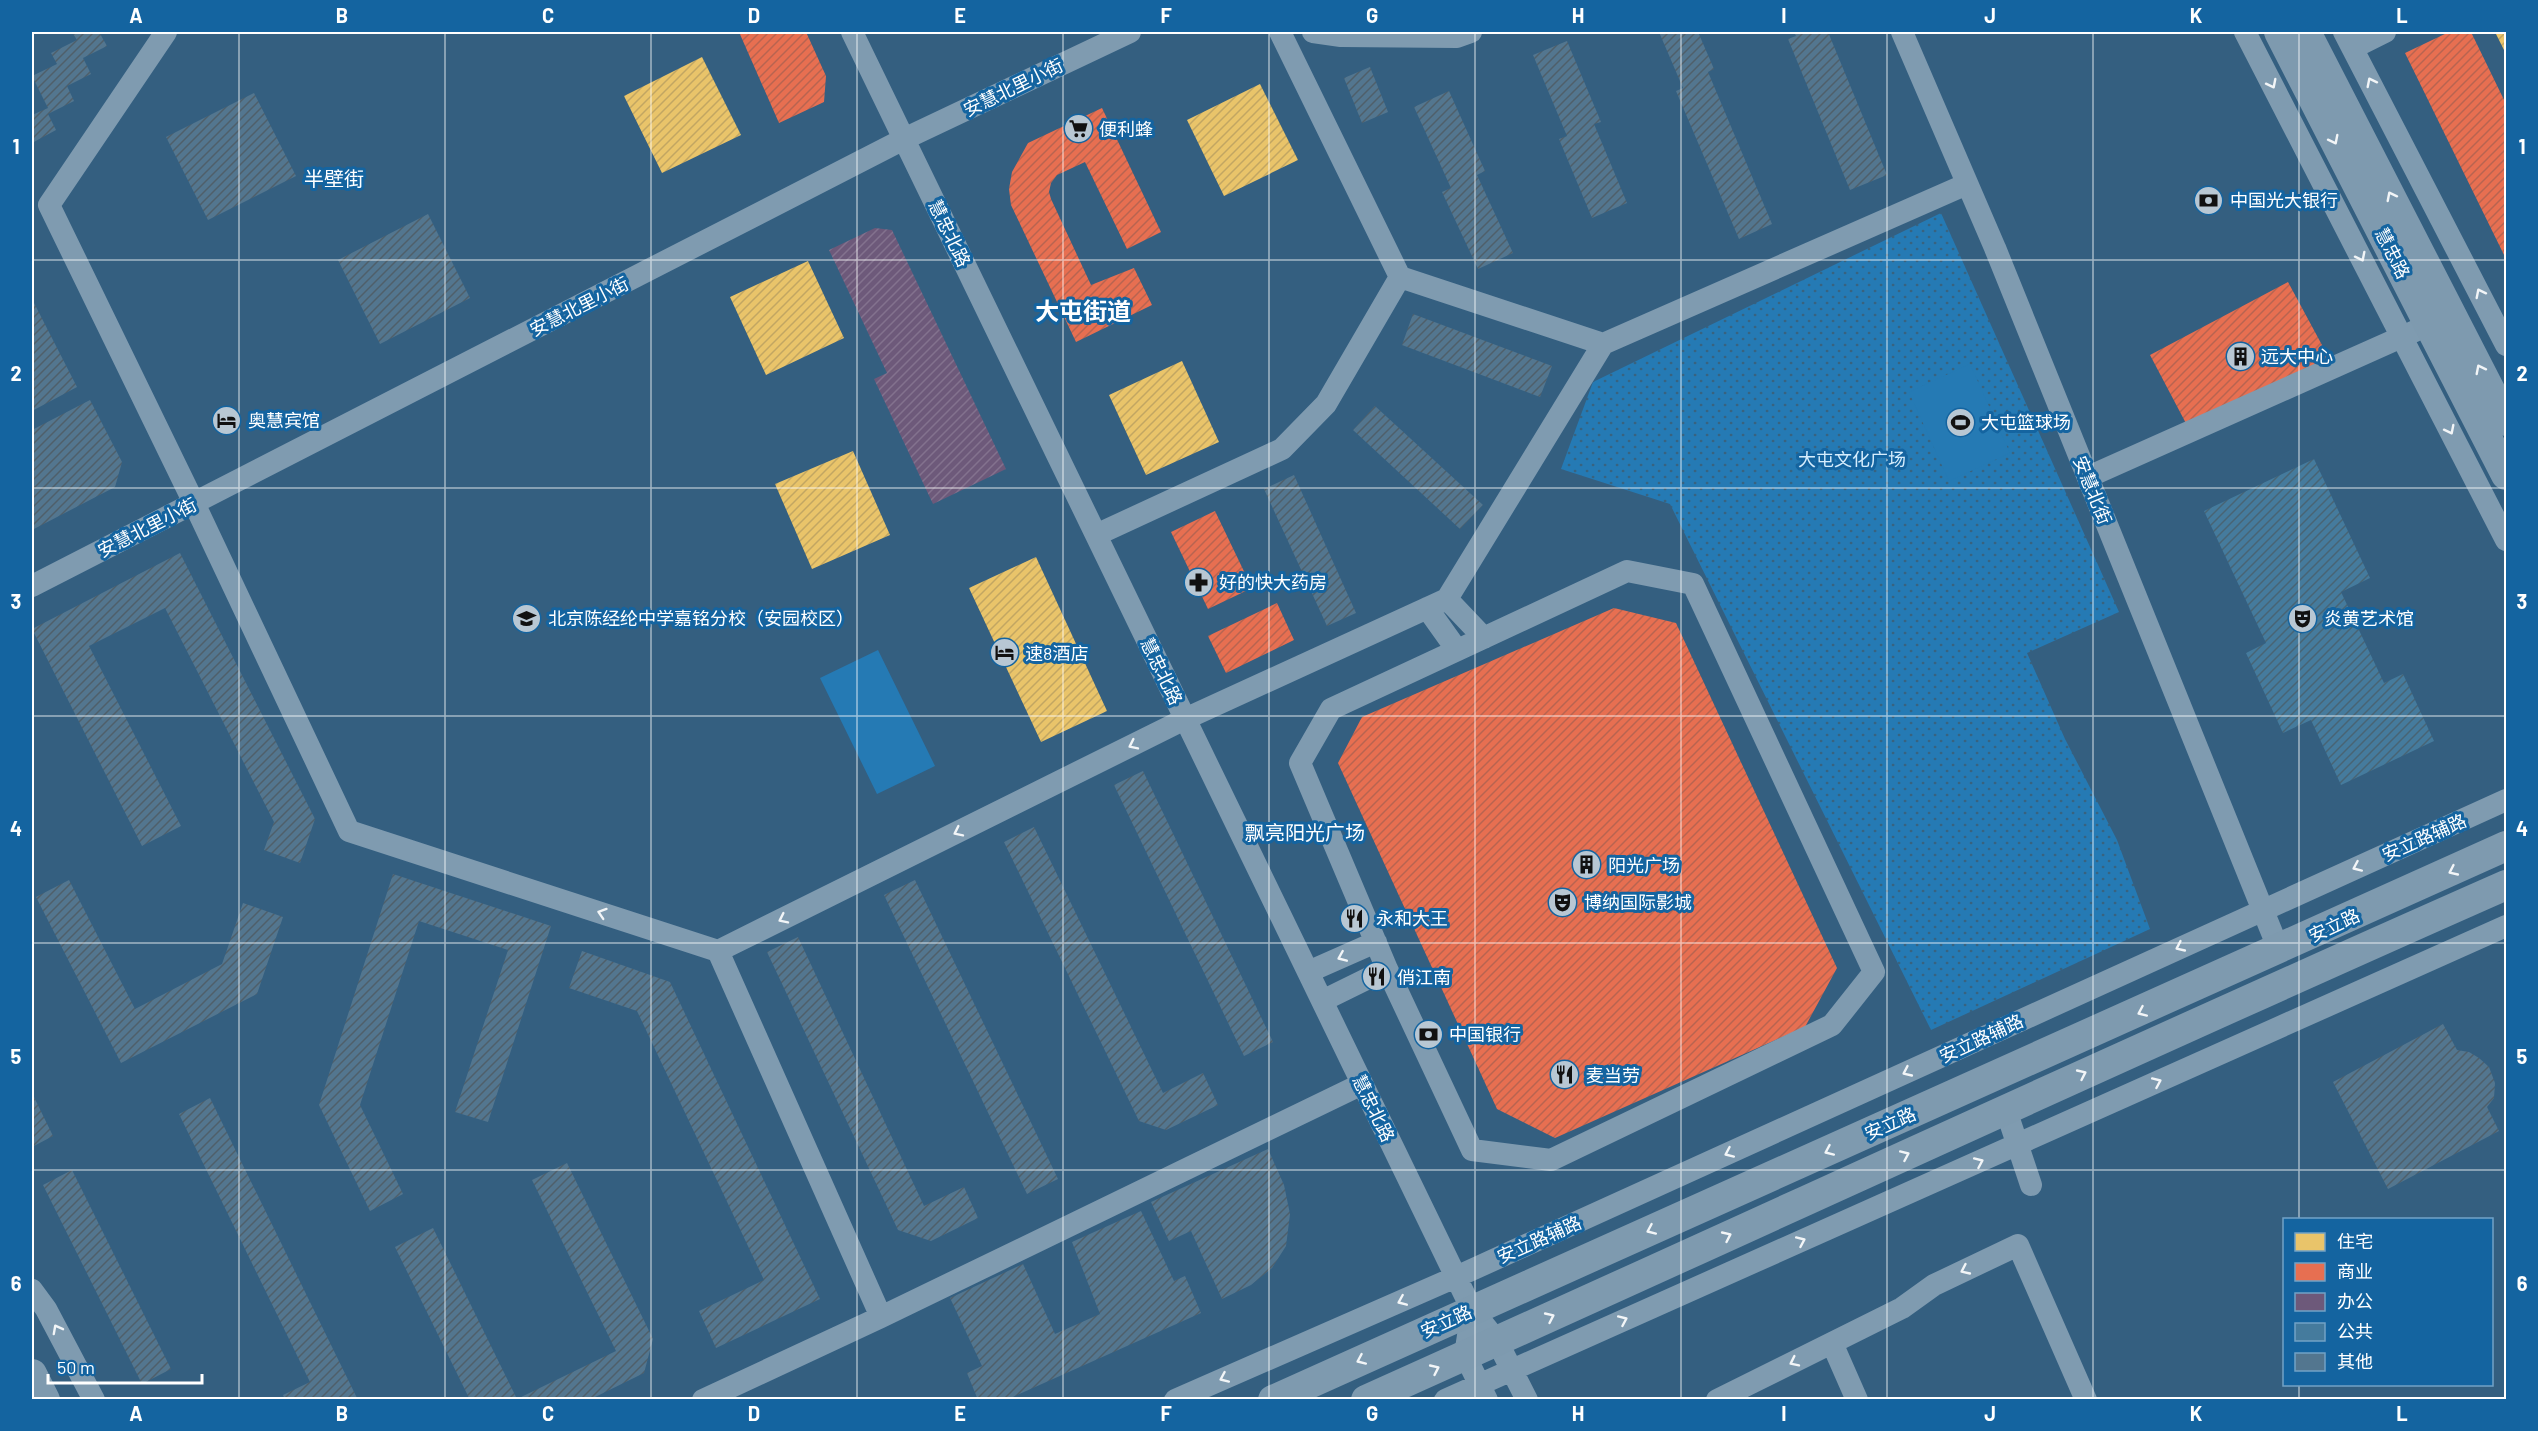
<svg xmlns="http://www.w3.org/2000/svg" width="2538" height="1431" font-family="Barlow,'Noto Sans SC',sans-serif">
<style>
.park{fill:url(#park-dots)}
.pitch{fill:#257ab4}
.homes{fill:url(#homes-hatch)}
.shops{fill:url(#shops-hatch)}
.offices{fill:url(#offices-hatch)}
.public{fill:url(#public-hatch)}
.building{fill:url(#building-hatch)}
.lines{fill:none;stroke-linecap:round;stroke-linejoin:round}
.minor{stroke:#7f9bb0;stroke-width:22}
.major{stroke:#7e9aaf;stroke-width:30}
.oneway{stroke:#f2f5f7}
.grid{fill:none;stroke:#fff;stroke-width:1.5;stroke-opacity:0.55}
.labels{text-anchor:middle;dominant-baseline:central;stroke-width:6;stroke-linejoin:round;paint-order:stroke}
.street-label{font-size:18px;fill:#fff;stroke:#1464a0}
.poi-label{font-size:18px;fill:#fff;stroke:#1464a0;text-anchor:start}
.park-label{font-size:18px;fill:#d5edfd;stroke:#1464a0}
.neighbourhood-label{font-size:20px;fill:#fff;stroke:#1464a0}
.district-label{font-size:24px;font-weight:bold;fill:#fff;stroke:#1464a0}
.neatline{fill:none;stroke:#fff;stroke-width:2}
.grid-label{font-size:20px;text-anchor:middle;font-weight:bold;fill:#fff}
</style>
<defs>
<pattern id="park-dots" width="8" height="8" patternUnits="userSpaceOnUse" patternTransform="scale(1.5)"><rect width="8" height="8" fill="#257ab4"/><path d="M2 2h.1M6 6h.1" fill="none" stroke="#386380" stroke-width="1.8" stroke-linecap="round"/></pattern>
<pattern id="homes-hatch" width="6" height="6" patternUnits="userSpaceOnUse" patternTransform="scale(1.5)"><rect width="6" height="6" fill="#e9c46a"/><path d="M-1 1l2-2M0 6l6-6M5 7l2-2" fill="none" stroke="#c2a662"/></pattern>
<pattern id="shops-hatch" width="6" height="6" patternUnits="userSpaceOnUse" patternTransform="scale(1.5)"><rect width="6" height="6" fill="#e76f51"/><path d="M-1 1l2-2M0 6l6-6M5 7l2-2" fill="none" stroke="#b86450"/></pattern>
<pattern id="offices-hatch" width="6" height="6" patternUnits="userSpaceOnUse" patternTransform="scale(1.5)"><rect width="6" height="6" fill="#6d597a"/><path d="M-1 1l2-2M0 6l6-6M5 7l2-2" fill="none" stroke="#83728e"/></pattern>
<pattern id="public-hatch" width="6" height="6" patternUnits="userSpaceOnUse" patternTransform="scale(1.5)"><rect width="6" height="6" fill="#457b9d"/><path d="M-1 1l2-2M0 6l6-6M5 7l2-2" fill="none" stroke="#486474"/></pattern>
<pattern id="building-hatch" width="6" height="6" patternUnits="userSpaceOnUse" patternTransform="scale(1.5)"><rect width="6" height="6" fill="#53768f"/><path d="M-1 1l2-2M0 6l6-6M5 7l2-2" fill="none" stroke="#4f5f6a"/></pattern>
</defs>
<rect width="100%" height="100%" fill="#345f80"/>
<path class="park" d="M1941,213L2119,612L2027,653L2065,739L2117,840L2150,929L1931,1030L1670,504L1561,469L1593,382Z"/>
<path class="pitch" d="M1970,364L2010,453L1949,481L1909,392Z
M878,650L935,766L877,794L820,678Z"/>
<path class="homes" d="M2495,32H2506V54Z
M702,57L741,135L662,173L624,96Z
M1260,84L1298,160L1224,196L1187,120Z
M808,261L844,338L766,375L730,297Z
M1182,361L1219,442L1146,475L1109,395Z
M853,451L890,535L812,569L775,484Z
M1036,557L1107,711L1041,742L969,588Z"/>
<path class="shops" d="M739,32H806L826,76L824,102L779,123Z
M2449,32H2471L2506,104V259L2405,53Z
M1102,108L1161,232L1127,249L1085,162L1057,175L1051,183L1049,192L1051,199L1091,285L1134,268L1152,305L1076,342L1011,205L1009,189L1012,172L1028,143Z
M2288,282L2329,358L2190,431L2150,355Z
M1215,511L1252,588L1208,609L1171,532Z
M1277,603L1294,640L1226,673L1208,636Z
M1614,608L1676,623L1837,968L1805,1027L1555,1138L1497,1109L1338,763L1362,717Z"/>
<path class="offices" d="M875,228L892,230L1006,469L933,504L874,379L887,373L829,250Z"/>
<path class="public" d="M2314,459L2370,578L2341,592L2384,683L2403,674L2434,741L2341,785L2311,720L2283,733L2246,653L2266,643L2204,511Z"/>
<path class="building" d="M72,32H99L107,46L83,58L91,74L67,86L74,101L48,114L56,130L32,143V115L48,108L32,76L57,64L51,53L77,40Z
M1659,32H1698L1714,69L1708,72L1772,224L1739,239L1676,91L1683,88Z
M1794,32H1828L1887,175L1850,190L1788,39L1796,36Z
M1567,41L1601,122L1594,124L1627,203L1592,218L1559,139L1567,136L1533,55Z
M1370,67L1388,112L1362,123L1344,78Z
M1449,91L1485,171L1477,175L1513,253L1478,269L1442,192L1451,188L1414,107Z
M254,93L296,176L208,220L166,137Z
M428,214L470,298L380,344L338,260Z
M32,299L77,387L32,411Z
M1413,314L1552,366L1540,397L1402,345Z
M90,400L122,462L115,487L32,530V430Z
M1375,406L1483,505L1460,529L1353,430Z
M1294,475L1356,613L1327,626L1264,489Z
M180,553L315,819L300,863L264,850L274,822L165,608L89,646L181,826L142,846L32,629Z
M1143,771L1273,1042L1244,1056L1114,785Z
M1034,827L1163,1093L1203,1073L1218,1105L1166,1130L1139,1121L1004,842Z
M393,874L551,926L488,1122L455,1112L508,950L419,921L360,1105L403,1194L370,1211L319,1105Z
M69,880L135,1009L222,964L243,903L283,917L257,994L121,1063L36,897Z
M915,880L1058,1179L1027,1194L884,895Z
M798,937L924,1206L964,1187L978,1218L931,1241L898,1230L767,952Z
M582,951L670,982L820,1299L716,1348L699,1311L764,1280L637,1011L569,988Z
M2443,1024L2457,1050L2469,1052L2479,1058L2489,1067L2495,1083L2494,1098L2487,1107L2499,1131L2388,1189L2333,1082Z
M32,1093L53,1136L32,1147Z
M210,1098L357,1398L353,1400H285L283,1395L310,1382L179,1114Z
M1268,1149L1284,1185L1290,1214L1286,1246L1272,1268L1251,1285L1222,1299L1191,1231L1169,1241L1151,1202Z
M567,1163L653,1339L644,1373L589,1400H470L395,1247L433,1228L517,1399L616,1351L532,1180Z
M72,1170L171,1369L142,1384L43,1185Z
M1141,1211L1174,1281L1185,1276L1201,1313L1006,1400H978L967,1373L982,1366L950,1298L1023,1264L1055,1334L1100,1314L1072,1242Z"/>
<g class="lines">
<path class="minor" d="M166,32L49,205L194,503L349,831L718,951L1185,719L1447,599L1603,344L1967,184
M852,32L1472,1310L1497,1341L1527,1400
M1313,32L1341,36L1457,37L1471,32
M1902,32L1995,248L2279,950
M2245,32L2506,540
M2344,32L2506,345
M2353,48L2385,32
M1400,277L1603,344
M2088,477L2415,331
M1096,535L1282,449L1326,404L1400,277L1280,32
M1627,571L1693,584L1874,972L1832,1025L1551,1160L1472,1150L1387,969L1300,763L1331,709Z
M32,586L904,139L1130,32
M1447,599L1484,638
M1427,608L1457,650
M718,951L881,1317
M1308,972L1376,942
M1322,1001L1387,969
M2006,1110L2031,1185
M32,1290L46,1309L94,1400
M1472,1310L1465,1355L1487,1400
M1832,1343L1857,1400
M703,1400L881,1317L1362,1084
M1175,1400L1456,1277L2506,800
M1445,1400L2506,926
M1717,1400L1902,1308L1934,1285L2018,1245L2086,1400"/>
<path class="major" d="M2279,32L2506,475
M2306,32L2506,421
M32,1374L45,1400
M1273,1400L2506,846
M1366,1400C1747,1229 2125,1053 2506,885"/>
</g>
<defs><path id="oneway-chevron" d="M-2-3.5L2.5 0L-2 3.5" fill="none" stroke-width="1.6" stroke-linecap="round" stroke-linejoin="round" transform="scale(1.5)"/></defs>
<g class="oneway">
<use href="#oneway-chevron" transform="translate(2371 82) rotate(-117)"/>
<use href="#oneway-chevron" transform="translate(2272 84) rotate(63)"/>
<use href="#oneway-chevron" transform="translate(2334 140) rotate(63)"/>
<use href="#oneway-chevron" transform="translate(2391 196) rotate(-117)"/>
<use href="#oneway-chevron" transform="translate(2361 257) rotate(63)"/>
<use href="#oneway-chevron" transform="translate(2480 293) rotate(-117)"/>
<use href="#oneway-chevron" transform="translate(2480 369) rotate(-117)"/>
<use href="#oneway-chevron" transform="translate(2450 430) rotate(63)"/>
<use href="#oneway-chevron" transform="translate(1133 745) rotate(154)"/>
<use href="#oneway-chevron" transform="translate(958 832) rotate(154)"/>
<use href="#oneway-chevron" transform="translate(2357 867) rotate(156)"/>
<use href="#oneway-chevron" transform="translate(2453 871) rotate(155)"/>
<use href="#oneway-chevron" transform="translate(602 913) rotate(-162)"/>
<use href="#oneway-chevron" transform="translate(783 919) rotate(154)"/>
<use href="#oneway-chevron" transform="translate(2180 947) rotate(155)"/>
<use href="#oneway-chevron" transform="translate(1342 957) rotate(157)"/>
<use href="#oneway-chevron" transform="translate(2142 1012) rotate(156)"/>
<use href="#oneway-chevron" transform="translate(1907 1072) rotate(155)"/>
<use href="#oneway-chevron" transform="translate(2082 1074) rotate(-25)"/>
<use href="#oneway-chevron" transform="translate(2157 1082) rotate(-24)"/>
<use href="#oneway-chevron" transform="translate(1829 1151) rotate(156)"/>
<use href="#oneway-chevron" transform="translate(1729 1153) rotate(156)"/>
<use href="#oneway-chevron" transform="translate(1905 1155) rotate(-24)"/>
<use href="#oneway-chevron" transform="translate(1979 1162) rotate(-24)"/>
<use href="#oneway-chevron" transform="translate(1651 1230) rotate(156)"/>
<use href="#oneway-chevron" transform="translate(1727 1236) rotate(-25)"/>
<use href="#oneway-chevron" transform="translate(1801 1241) rotate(-24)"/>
<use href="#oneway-chevron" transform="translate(1965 1270) rotate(155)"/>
<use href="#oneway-chevron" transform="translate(1402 1301) rotate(157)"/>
<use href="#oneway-chevron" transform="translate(1550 1317) rotate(-25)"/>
<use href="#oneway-chevron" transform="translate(1623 1320) rotate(-24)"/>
<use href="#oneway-chevron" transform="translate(57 1329) rotate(-118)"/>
<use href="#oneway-chevron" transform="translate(1361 1360) rotate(156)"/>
<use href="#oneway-chevron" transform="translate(1794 1362) rotate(154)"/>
<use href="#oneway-chevron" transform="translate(1435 1369) rotate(-25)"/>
<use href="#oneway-chevron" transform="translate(1224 1378) rotate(156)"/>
</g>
<path class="grid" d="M239,32V1400M445,32V1400M651,32V1400M857,32V1400M1063,32V1400M1269,32V1400M1475,32V1400M1681,32V1400M1887,32V1400M2093,32V1400M2299,32V1220M32,260H2506M32,488H2506M32,716H2506M32,943H2506M32,1170H2506M2299,1384V1400"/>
<defs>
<symbol id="supermarket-disc" viewBox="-11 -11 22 22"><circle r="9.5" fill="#b8c7d3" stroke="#1464a0"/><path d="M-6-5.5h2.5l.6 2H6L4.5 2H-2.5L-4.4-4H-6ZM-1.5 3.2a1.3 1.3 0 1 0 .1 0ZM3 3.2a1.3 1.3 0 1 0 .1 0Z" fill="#111"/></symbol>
<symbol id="bank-disc" viewBox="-11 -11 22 22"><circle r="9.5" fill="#b8c7d3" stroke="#1464a0"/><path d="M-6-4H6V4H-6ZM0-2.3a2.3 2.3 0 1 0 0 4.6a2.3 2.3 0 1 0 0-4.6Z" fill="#111"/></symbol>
<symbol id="building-disc" viewBox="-11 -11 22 22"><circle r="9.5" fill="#b8c7d3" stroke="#1464a0"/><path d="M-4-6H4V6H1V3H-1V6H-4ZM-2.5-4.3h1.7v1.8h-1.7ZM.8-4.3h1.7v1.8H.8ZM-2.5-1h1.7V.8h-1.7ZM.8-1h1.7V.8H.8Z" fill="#111"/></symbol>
<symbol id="hotel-disc" viewBox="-11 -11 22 22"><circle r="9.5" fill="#b8c7d3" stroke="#1464a0"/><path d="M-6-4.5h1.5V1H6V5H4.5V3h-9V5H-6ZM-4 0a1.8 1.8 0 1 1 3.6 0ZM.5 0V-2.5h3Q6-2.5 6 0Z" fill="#111"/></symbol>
<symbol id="stadium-disc" viewBox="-11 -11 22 22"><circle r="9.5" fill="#b8c7d3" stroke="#1464a0"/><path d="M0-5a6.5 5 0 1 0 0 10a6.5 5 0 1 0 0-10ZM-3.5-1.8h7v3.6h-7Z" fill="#111"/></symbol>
<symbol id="pharmacy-disc" viewBox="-11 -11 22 22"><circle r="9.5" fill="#b8c7d3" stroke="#1464a0"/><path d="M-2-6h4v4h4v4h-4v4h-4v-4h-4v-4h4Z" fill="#111"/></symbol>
<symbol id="school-disc" viewBox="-11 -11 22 22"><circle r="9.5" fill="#b8c7d3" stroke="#1464a0"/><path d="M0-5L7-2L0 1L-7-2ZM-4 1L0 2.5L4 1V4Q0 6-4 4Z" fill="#111"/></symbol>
<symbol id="theatre-disc" viewBox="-11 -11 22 22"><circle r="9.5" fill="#b8c7d3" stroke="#1464a0"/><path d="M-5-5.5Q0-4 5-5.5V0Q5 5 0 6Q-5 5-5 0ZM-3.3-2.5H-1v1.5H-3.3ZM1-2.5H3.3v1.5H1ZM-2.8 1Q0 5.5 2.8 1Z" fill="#111"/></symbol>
<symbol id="restaurant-disc" viewBox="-11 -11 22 22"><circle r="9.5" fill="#b8c7d3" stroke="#1464a0"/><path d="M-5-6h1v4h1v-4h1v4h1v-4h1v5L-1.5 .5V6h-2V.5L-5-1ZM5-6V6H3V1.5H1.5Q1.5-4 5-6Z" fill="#111"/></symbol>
</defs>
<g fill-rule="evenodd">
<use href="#supermarket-disc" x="1062" y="112" width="33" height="33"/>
<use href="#bank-disc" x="2192" y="184" width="33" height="33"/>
<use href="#building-disc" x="2224" y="340" width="33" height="33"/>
<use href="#hotel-disc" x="210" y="404" width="33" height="33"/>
<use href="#stadium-disc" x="1944" y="406" width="33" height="33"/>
<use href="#pharmacy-disc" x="1182" y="566" width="33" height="33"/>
<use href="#school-disc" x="510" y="602" width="33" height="33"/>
<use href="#theatre-disc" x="2286" y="602" width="33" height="33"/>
<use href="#hotel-disc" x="988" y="636" width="33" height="33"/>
<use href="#building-disc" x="1570" y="848" width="33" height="33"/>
<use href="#theatre-disc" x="1546" y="886" width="33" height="33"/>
<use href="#restaurant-disc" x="1338" y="902" width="33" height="33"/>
<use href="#restaurant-disc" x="1360" y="960" width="33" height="33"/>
<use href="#bank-disc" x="1412" y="1018" width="33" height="33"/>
<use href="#restaurant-disc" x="1548" y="1058" width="33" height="33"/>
</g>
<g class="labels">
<g class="street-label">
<text transform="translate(1013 87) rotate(-26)">安慧北里小街</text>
<text transform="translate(950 233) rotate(64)">慧忠北路</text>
<text transform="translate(2393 253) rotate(63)">慧忠路</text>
<text transform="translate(579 306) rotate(-27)">安慧北里小街</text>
<text transform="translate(2093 490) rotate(68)">安慧北街</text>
<text transform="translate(147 527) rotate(-27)">安慧北里小街</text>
<text transform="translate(1162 671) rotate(64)">慧忠北路</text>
<text transform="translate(2424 837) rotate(-24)">安立路辅路</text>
<text transform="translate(2334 925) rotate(-25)">安立路</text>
<text transform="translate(1981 1038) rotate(-25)">安立路辅路</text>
<text transform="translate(1374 1108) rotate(64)">慧忠北路</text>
<text transform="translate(1890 1123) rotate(-24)">安立路</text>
<text transform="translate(1539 1239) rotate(-24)">安立路辅路</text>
<text transform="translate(1446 1321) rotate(-24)">安立路</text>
</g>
<g class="poi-label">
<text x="1099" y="129">便利蜂</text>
<text x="2230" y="200">中国光大银行</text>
<text x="2261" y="356">远大中心</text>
<text x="248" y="420">奥慧宾馆</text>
<text x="1981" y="422">大屯篮球场</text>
<text x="1219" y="582">好的快大药房</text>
<text x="548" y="618">北京陈经纶中学嘉铭分校（安园校区）</text>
<text x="2324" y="618">炎黄艺术馆</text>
<text x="1025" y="653">速8酒店</text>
<text x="1608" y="865">阳光广场</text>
<text x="1584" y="902">博纳国际影城</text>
<text x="1376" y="918">永和大王</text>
<text x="1397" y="977">俏江南</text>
<text x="1449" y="1034">中国银行</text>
<text x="1586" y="1075">麦当劳</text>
</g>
<g class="park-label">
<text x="1852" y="459">大屯文化广场</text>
</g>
<g class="neighbourhood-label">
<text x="334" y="178">半壁街</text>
<text x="1305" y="832">飘亮阳光广场</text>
</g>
<g class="district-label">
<text x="1083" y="310">大屯街道</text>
</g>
</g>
<rect width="2538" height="1431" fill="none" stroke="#1464a0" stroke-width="66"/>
<rect x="2283" y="1218" width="210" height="168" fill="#1464a0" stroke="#72a2c6" stroke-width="1.5"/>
<rect x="2295" y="1233" width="30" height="18" fill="#e9c46a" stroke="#72a2c6" stroke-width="1.5"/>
<text x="2337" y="1248" font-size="18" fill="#ffffff">住宅</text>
<rect x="2295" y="1263" width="30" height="18" fill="#e76f51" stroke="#72a2c6" stroke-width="1.5"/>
<text x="2337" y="1278" font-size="18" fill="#ffffff">商业</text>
<rect x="2295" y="1293" width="30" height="18" fill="#6d597a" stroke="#72a2c6" stroke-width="1.5"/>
<text x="2337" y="1308" font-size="18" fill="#ffffff">办公</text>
<rect x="2295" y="1323" width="30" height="18" fill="#457b9d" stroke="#72a2c6" stroke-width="1.5"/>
<text x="2337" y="1338" font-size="18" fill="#ffffff">公共</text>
<rect x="2295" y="1353" width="30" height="18" fill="#53768f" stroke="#72a2c6" stroke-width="1.5"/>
<text x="2337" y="1368" font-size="18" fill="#ffffff">其他</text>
<path d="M48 1374v9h154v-9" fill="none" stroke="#ffffff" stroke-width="3"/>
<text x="57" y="1374" font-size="18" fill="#ffffff" stroke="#1464a0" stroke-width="4.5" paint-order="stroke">50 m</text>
<rect x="33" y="33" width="2472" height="1365" class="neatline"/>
<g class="grid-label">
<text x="136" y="23">A</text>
<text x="342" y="23">B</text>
<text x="548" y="23">C</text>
<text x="754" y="23">D</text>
<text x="960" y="23">E</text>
<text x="1166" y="23">F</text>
<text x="1372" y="23">G</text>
<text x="1578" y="23">H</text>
<text x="1784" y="23">I</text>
<text x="1990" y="23">J</text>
<text x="2196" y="23">K</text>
<text x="2402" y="23">L</text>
<text x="16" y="154">1</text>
<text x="2522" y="154">1</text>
<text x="16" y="381">2</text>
<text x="2522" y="381">2</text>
<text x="16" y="609">3</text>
<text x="2522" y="609">3</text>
<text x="16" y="836">4</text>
<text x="2522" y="836">4</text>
<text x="16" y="1064">5</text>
<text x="2522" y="1064">5</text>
<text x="16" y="1291">6</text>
<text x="2522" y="1291">6</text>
<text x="136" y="1421">A</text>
<text x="342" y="1421">B</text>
<text x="548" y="1421">C</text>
<text x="754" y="1421">D</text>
<text x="960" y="1421">E</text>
<text x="1166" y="1421">F</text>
<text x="1372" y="1421">G</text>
<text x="1578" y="1421">H</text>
<text x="1784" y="1421">I</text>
<text x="1990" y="1421">J</text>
<text x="2196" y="1421">K</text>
<text x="2402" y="1421">L</text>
</g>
</svg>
